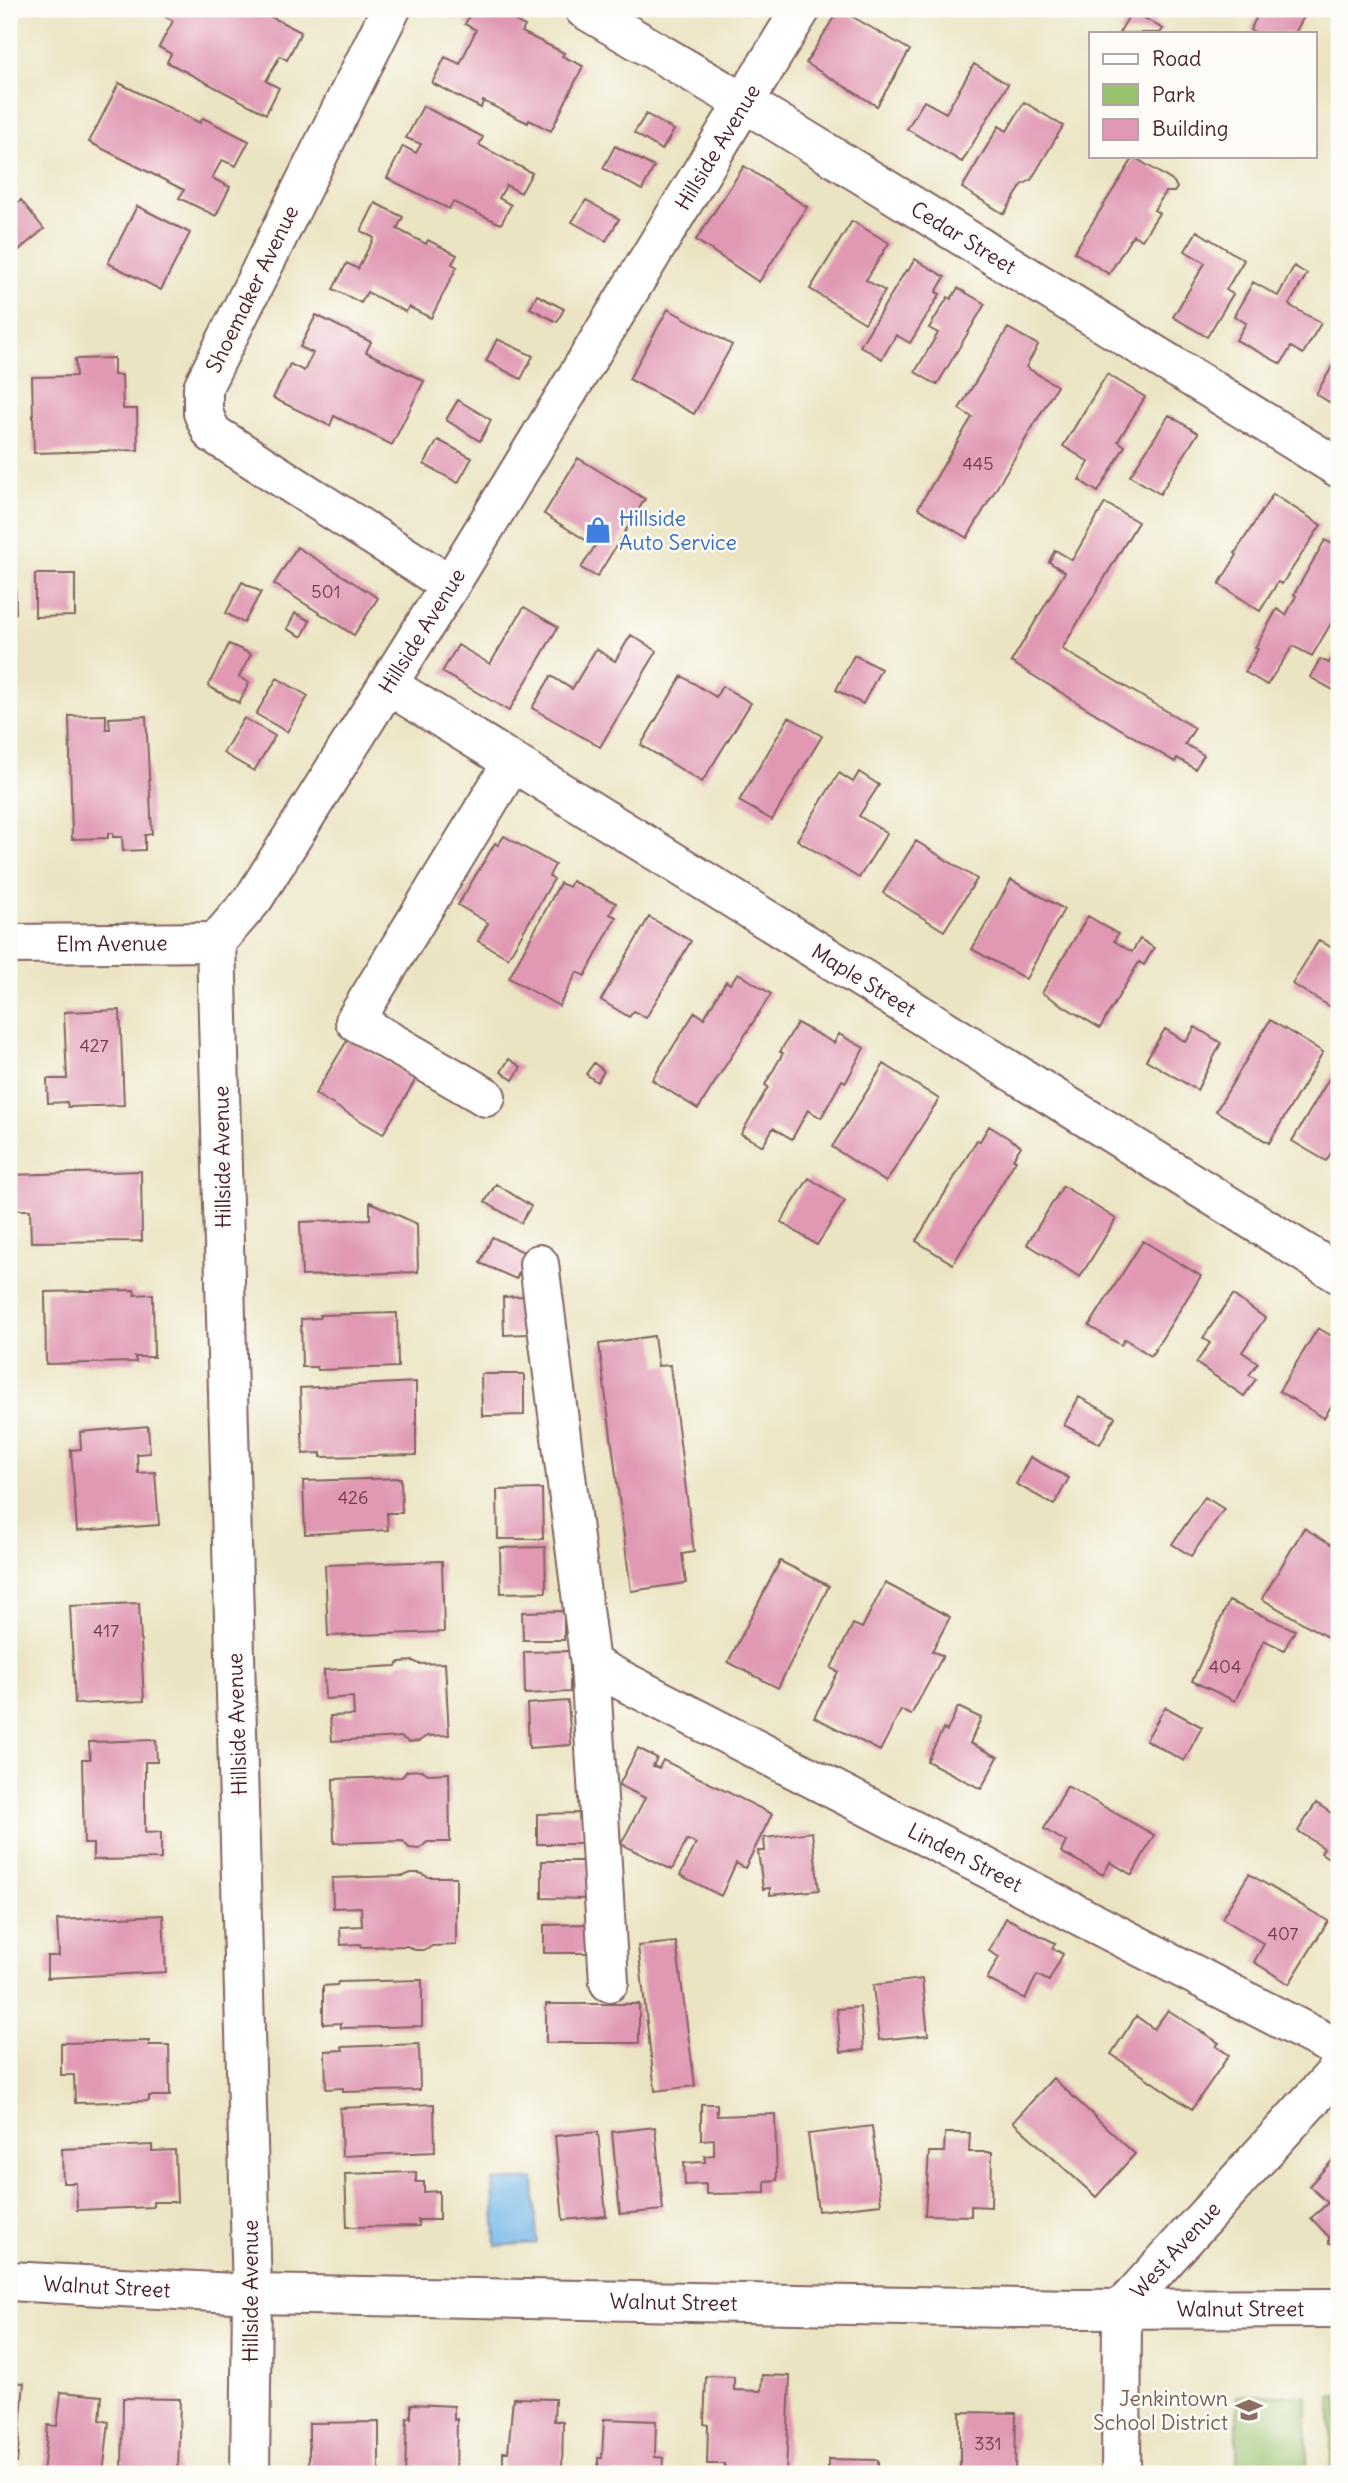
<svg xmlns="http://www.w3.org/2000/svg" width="1348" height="2483" font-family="Delius,sans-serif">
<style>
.green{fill:#99c26e;stroke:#72704c;stroke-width:2}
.water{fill:#72b5e7;stroke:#5e6a89;stroke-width:2}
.building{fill:#e098b3}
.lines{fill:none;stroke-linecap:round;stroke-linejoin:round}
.minor-casing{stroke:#826460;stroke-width:42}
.minor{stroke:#fff;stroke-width:38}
.labels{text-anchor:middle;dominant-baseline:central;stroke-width:5;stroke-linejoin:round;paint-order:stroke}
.number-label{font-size:18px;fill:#703d4d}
.street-label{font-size:21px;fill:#4a1f2b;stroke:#fdfcf7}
.shop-label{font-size:21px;fill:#366cbe;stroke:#fdfcf7;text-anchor:start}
.education-label{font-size:21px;fill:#785e54;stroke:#fdfcf7;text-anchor:end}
</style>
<rect width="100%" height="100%" fill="#fdfcf7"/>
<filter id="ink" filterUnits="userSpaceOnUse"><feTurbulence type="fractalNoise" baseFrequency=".0143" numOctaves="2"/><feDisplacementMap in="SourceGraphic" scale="14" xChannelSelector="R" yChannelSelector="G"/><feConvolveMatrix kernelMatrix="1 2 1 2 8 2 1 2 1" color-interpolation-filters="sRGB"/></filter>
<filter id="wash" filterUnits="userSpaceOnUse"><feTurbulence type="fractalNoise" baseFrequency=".00686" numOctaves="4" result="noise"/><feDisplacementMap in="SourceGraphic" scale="28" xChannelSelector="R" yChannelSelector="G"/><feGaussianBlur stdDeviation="1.57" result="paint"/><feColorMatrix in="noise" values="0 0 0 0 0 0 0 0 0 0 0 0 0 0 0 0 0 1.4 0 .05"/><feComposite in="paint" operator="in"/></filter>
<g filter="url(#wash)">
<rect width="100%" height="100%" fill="#ebe4c3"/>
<path class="green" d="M1237,2395H1307V2474H1237Z
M1331,2396H1339V2474H1331Z"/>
<path class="water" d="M534,2179L537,2243L496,2246L493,2181Z"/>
<g id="blocks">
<path class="building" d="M152,9H241L259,18L262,12L301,32L287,60L280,56L266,81L279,88L266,114L167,62L171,54L159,47L173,21Z
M473,9H491L525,26L522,32L564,53L562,56L583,66L551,131L529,120L528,123L483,101L481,108L432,83L445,57L460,64L476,30L465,24Z
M839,9L910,50L877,106L806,63Z
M1261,9H1308L1295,33H1257L1250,30Z
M1132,11L1163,29L1160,33H1119Z
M974,64L1008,84L962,162L907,129L924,101L946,113Z
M119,83L200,123L203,118L249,141L236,166L222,160L212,178L230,187L216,216L179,198L184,190L89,142Z
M1024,102L1063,126L1031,180L1022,185L1004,214L962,188L999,126L1007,131Z
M423,106L483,137L479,145L532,173L521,193L506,185L499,198L511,205L501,224L453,202L449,209L387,178L403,146L416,153L421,144L406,138Z
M646,114L674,130L662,150L634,133Z
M615,146L654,167L642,190L603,168Z
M1134,157L1174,182L1177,188L1174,192H1166L1154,210L1159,213L1142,240L1133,235L1109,274L1074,252Z
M744,166L807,207L759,282L696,240Z
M21,200L44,229L14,254L9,246V209Z
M586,200L619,219L606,241L572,222Z
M375,203L403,217L397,229L426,244L428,240L457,255L452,264L457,267L431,318L409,307L406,312L367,292L361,303L333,289L347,263L358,269L366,253L374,238L361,231Z
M137,206L190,233L161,290L108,263Z
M852,221L889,243L866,280L885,291L865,323L810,289Z
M1197,231L1244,260L1226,290L1233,294L1207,337L1173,317L1205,263L1185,251Z
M915,259L945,277L936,292L940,294L910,343L896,335L882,359L860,346L906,270L908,271Z
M1294,266L1307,274L1289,305L1321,323L1303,354L1291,347L1281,364L1236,340L1246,323L1234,316L1253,282L1278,296Z
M958,288L985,304L937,385L915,372L938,333L929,328L948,297L951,299Z
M537,295L564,309L557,322L530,308Z
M668,309L732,345L694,414L629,379Z
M316,315L371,342L366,352L424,381L392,445L334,416L330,426L273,398L290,364L304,371L313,353L300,347Z
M1008,328L1038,345L1026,367L1057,386L967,538L918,508L972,417L959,409Z
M497,339L533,356L521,379L486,361Z
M1339,355V408L1316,394Z
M114,358V375H122L123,409H137L138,450L34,453L32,377L76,376L75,359Z
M1107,374L1145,397L1118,441L1125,446L1098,492L1079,480L1089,462L1063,446Z
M458,400L491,420L480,441L446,420Z
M1169,415L1198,433L1160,494L1130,476Z
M438,440L472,458L458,483L424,464Z
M578,458L645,499L597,577L581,568L595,546L544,514Z
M1273,494L1321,525L1282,584L1278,582L1260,611L1219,584L1237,555L1235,553Z
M1105,503L1138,522L1062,649L1195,728L1185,744L1204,755L1195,769L1177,758L1175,762L1011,662L1065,572L1049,562L1055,550L1072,560Z
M1325,540L1339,548V623L1333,620L1312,656L1293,646L1267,685L1245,672L1258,649L1255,648L1277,609L1286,615L1296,596L1294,594Z
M297,547L378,598L354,635L274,584Z
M9,574H15L16,613H9Z
M35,574H75V616L35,617Z
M242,582L261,592L244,623L226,613Z
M524,607L558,627L509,711L442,672L458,645L490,664Z
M295,613L310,621L302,637L287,629Z
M631,635L657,651L600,747L532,708L551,676L572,689L596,649L615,661Z
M229,644L251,654L239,677L249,683L239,703L208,686Z
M1339,645V687L1337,692L1310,677L1320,659L1329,663Z
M854,655L881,669L863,704L836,690Z
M682,676L716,697L722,686L751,703L702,782L641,745Z
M277,678L308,696L287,732L256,714Z
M106,715V729H110L109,718L146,716L152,834L145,835V850L123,851L122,837H113V833H108V838L72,839L69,716Z
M789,717L822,736L772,820L739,801Z
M244,718L275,736L254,771L223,753Z
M859,772L879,785L859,816L887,833L859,878L797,840L839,773L853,782Z
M504,836L555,865L549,876L554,879L508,958L478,941L488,923L458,905L495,843L498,845Z
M916,841L977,879L944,931L883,893Z
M1011,880L1064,909L1026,979L972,949Z
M572,881L616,903L610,914L616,917L585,976L577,972L559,1006L509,978L560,883L569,887Z
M1088,916L1118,934L1114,941L1132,952L1140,939L1154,948L1144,965L1139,962L1100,1028L1042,993Z
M649,917L691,941L646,1018L634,1011L629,1017L601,1000Z
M1319,940L1339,952V1005L1336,1010L1292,984Z
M738,973L771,994L698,1109L652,1080L695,1012L704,1018L726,981L730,984Z
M120,1010L124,1105L68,1107L67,1102L48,1103L47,1079H67L64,1012Z
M1270,1020L1323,1052L1269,1143L1216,1111Z
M797,1023L834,1043L839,1034L864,1048L846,1082L842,1080L821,1118L808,1110L792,1139L773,1128L763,1146L741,1134L768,1087L765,1085L783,1053L780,1052Z
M1195,1027L1221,1043L1197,1090L1146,1060L1165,1029L1186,1042Z
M348,1039L416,1079L383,1134L315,1094Z
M509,1059L521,1067L513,1080L501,1072Z
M594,1063L604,1071L597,1082L586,1074Z
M884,1064L939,1099L886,1182L832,1147Z
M1336,1067L1339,1068V1140L1326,1161L1292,1141Z
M989,1126L1021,1146L1013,1159L1016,1160L953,1264L916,1241L977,1140L980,1141Z
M141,1171L142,1241L31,1242L30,1210H10L9,1175Z
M809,1178L845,1201L817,1245L781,1222Z
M496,1184L531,1206L521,1223L485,1202Z
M1063,1186L1116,1219L1080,1277L1027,1244Z
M370,1202L417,1224L418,1272L302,1276L300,1222L370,1219Z
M492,1237L528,1254L516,1279L480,1263Z
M1143,1241L1201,1276L1151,1356L1125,1339L1121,1345L1089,1326Z
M134,1290L135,1295L153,1294L154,1357H135L136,1362L46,1364L45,1292Z
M1233,1295L1265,1318L1242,1352L1258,1363L1249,1375L1256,1379L1244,1396L1196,1363L1210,1343L1203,1338Z
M527,1296V1334L504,1335L503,1297Z
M397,1313L398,1367L318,1370L317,1367H302L301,1319L320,1318V1315Z
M1318,1328L1339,1340V1393L1324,1418L1279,1391Z
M654,1336L658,1366L670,1365L694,1552L682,1554L686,1583L631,1591L599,1344Z
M481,1374H524V1415L482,1416Z
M416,1382V1455L321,1457V1453L303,1454L300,1388Z
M1079,1397L1115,1417L1100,1444L1064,1425Z
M148,1426L150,1453L137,1454L138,1473L155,1472L159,1525L77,1531L71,1450L81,1449L80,1432Z
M1030,1457L1069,1478L1054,1505L1016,1484Z
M401,1478L402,1513H387L388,1530L305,1534L303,1481Z
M542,1489L543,1539H498L497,1490Z
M1205,1497L1224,1509L1191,1556L1172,1544Z
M1304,1528L1339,1549V1644L1262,1599Z
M545,1547L546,1592L501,1593L500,1548Z
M442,1561L444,1632L328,1636L325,1565Z
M780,1561L829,1586L778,1688L728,1662Z
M885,1583L950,1617L932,1651L943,1656L911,1715L901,1710L880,1751L814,1717L838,1672L831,1668L853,1624L862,1628Z
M1229,1601L1295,1630L1284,1650L1264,1640L1235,1701L1192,1681Z
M139,1603L144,1701L75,1704L70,1606Z
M564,1611V1640H523L522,1612Z
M570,1651V1692L525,1694L524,1652Z
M413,1661L419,1664L445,1663L449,1735L427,1736L419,1741L409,1742L401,1737L332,1741L330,1716L354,1715L353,1697L325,1699L324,1670L396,1666L400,1662Z
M568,1701L571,1745L529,1748L527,1704Z
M958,1707L981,1718L970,1743L998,1757L981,1789L927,1761L943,1729L947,1731Z
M1165,1707L1202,1727L1184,1761L1146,1740Z
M156,1740L157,1762H145V1833L161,1832V1859L93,1860V1844H84L82,1759H90L89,1742Z
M638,1748L657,1758L653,1766L659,1768L663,1760L772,1814L745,1868L736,1863L721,1896L680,1875L696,1844L691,1841L687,1840L672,1870L621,1844L645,1798L619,1785Z
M422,1770L428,1774L449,1773L450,1842H427L420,1849L409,1848L403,1841L334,1843L333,1779L402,1777L407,1771Z
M1067,1786L1154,1835L1132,1875L1110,1862L1103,1875L1061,1852L1066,1842L1044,1829Z
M1316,1803L1339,1818V1865L1321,1853L1324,1848L1298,1831Z
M581,1813V1844H537V1814Z
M812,1832L819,1890L770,1895V1888L763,1889L758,1851H765L764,1838Z
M542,1861H589L588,1899L542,1898Z
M411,1873H420L428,1877H456V1945L432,1946L426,1950H415L407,1946L361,1947L360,1944L341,1945L340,1927L362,1926L361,1907L333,1908L332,1878L404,1876Z
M1249,1874L1328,1921L1289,1984L1254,1962L1264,1944L1222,1918Z
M163,1915L166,1972L47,1978V1956H59L57,1920Z
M1006,1918L1055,1943L1052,1948L1063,1954L1049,1981L1037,1975L1025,1999L987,1979L999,1957L989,1951Z
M587,1924L588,1953H544V1925Z
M676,1942L695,2086L655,2091L638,1946Z
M922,1979L928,2035L879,2040L873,1985Z
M422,1980V2026L341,2028V2023L323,2024V1986L337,1985L338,1982Z
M546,2004H639V2043H546Z
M860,2007L864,2050L841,2052L837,2009Z
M1168,2010L1219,2043L1216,2046L1229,2055L1192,2109L1111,2054L1136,2016L1154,2029Z
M149,2041V2045H169L170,2096H149V2101L75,2103L74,2075H61V2043Z
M419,2044L420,2090L343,2092V2088L326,2089L325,2051L343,2050L342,2047Z
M1053,2078L1135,2154L1096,2197L1013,2122Z
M434,2104L435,2152L342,2156L340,2108Z
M701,2104H717V2116L775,2114L777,2180L765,2181V2193L706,2194V2184L685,2185L684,2163L705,2162V2156L714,2155V2139L701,2140Z
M872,2126L881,2204L818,2211L808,2134Z
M655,2127L663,2210L620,2214L612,2132Z
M598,2132L606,2216L563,2220L555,2136Z
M945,2133H970L969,2152H992L991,2207L971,2206V2216L925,2215L929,2152H944Z
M152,2145V2151L175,2150L177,2202H153V2207L77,2210L76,2183H63L62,2149Z
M1339,2153V2244H1329V2237L1311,2218L1328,2203L1309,2186Z
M416,2172V2182H424V2192L439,2191V2220H418L419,2226L347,2227L345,2174Z
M762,2375L790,2376L786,2474H725V2464H707L708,2425L704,2424L706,2376L734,2377V2390L761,2391Z
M9,2382L24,2383L17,2463L9,2462Z
M61,2392L102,2396L100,2420L109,2422L103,2474H43L48,2425L57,2426Z
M123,2398L180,2399L178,2474H122Z
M513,2398L555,2399L554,2421H563L562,2474H503V2452H508Z
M411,2404L454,2406V2420L457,2419L456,2474H405L407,2418H411Z
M960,2412L1016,2413L1015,2474H960Z
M604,2419L656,2421L655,2457L664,2458L663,2474H598V2458H602Z
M379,2422V2474H309V2423Z
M828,2459L878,2460V2474H828Z"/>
</g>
</g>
<g filter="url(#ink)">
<use href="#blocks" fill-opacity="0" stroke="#826460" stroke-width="2"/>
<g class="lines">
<defs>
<g id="minor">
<path d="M391,9L203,387V413L212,433L450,585"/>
<path id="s1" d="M584,9L770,118L1339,468"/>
<path id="s2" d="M388,685L1339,1274"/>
<path id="s3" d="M9,944L216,942"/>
<path d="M486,1097L355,1021L512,763"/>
<path d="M539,1264L590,1664L609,1982"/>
<path id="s4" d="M590,1664L1339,2049"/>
<path id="s5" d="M9,2281L252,2294L1074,2309L1339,2308"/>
<path id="s6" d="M250,2474L252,2294L216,942L254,898L450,585L801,9"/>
<path id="s7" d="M1121,2474L1122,2308L1339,2069"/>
</g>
</defs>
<use href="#minor" class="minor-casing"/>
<use href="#minor" class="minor"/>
</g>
</g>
<defs>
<symbol id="shop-bare" viewBox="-9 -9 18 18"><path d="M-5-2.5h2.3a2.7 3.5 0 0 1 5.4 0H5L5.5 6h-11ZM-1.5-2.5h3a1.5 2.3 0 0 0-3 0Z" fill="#3f7fe0" stroke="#fdfcf7" stroke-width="2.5" paint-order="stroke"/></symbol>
<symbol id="school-bare" viewBox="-9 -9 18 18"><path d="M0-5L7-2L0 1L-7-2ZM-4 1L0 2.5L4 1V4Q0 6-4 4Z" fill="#8d6e63" stroke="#fdfcf7" stroke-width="2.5" paint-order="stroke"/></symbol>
</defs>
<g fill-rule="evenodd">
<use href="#shop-bare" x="579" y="511" width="38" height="38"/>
<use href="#school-bare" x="1230" y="2391" width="38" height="38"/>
</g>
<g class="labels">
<g class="number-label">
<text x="978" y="463">445</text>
<text x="326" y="591">501</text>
<text x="94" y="1045">427</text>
<text x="353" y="1497">426</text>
<text x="106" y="1630">417</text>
<text x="1225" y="1666">404</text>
<text x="1283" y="1933">407</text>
<text x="988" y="2443">331</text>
</g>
<g class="street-label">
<text stroke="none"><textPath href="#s6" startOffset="2473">Hillside Avenue</textPath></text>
<text stroke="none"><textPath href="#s1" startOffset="443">Cedar Street</textPath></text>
<text transform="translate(252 289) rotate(-64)">Shoemaker Avenue</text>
<text stroke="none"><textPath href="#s6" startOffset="1906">Hillside Avenue</textPath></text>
<text stroke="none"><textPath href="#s3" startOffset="103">Elm Avenue</textPath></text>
<text stroke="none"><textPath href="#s2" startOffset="560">Maple Street</textPath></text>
<text transform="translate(222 1157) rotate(-91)">Hillside Avenue</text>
<text transform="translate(237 1724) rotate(-92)">Hillside Avenue</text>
<text stroke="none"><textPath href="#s4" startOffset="422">Linden Street</textPath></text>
<text stroke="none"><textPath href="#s7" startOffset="245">West Avenue</textPath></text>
<text stroke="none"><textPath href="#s5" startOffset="98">Walnut Street</textPath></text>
<text transform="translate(250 2291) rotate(-90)">Hillside Avenue</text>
<text stroke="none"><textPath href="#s5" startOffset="665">Walnut Street</textPath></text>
<text stroke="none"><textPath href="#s5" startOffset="1232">Walnut Street</textPath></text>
</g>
<g class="shop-label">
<text x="619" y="518">Hillside<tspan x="619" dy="24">Auto Service</tspan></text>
</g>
<g class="education-label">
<text x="1228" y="2398">Jenkintown<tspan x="1228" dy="24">School District</tspan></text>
</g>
</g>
<rect width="1348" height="2483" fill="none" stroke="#fdfcf7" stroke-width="35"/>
<rect x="1089" y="32" width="228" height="126" fill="#fdfcf7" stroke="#b5a4a5" stroke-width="2"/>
<rect x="1103" y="54" width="35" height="10" fill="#ffffff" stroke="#b5a4a5" stroke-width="2"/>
<text x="1152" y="66" font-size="21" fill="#4a1f2b">Road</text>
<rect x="1103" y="84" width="35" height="21" fill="#99c26e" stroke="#b5a4a5" stroke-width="2"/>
<text x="1152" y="102" font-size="21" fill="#4a1f2b">Park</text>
<rect x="1103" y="119" width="35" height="21" fill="#e098b3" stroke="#b5a4a5" stroke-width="2"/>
<text x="1152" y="136" font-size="21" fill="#4a1f2b">Building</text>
</svg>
